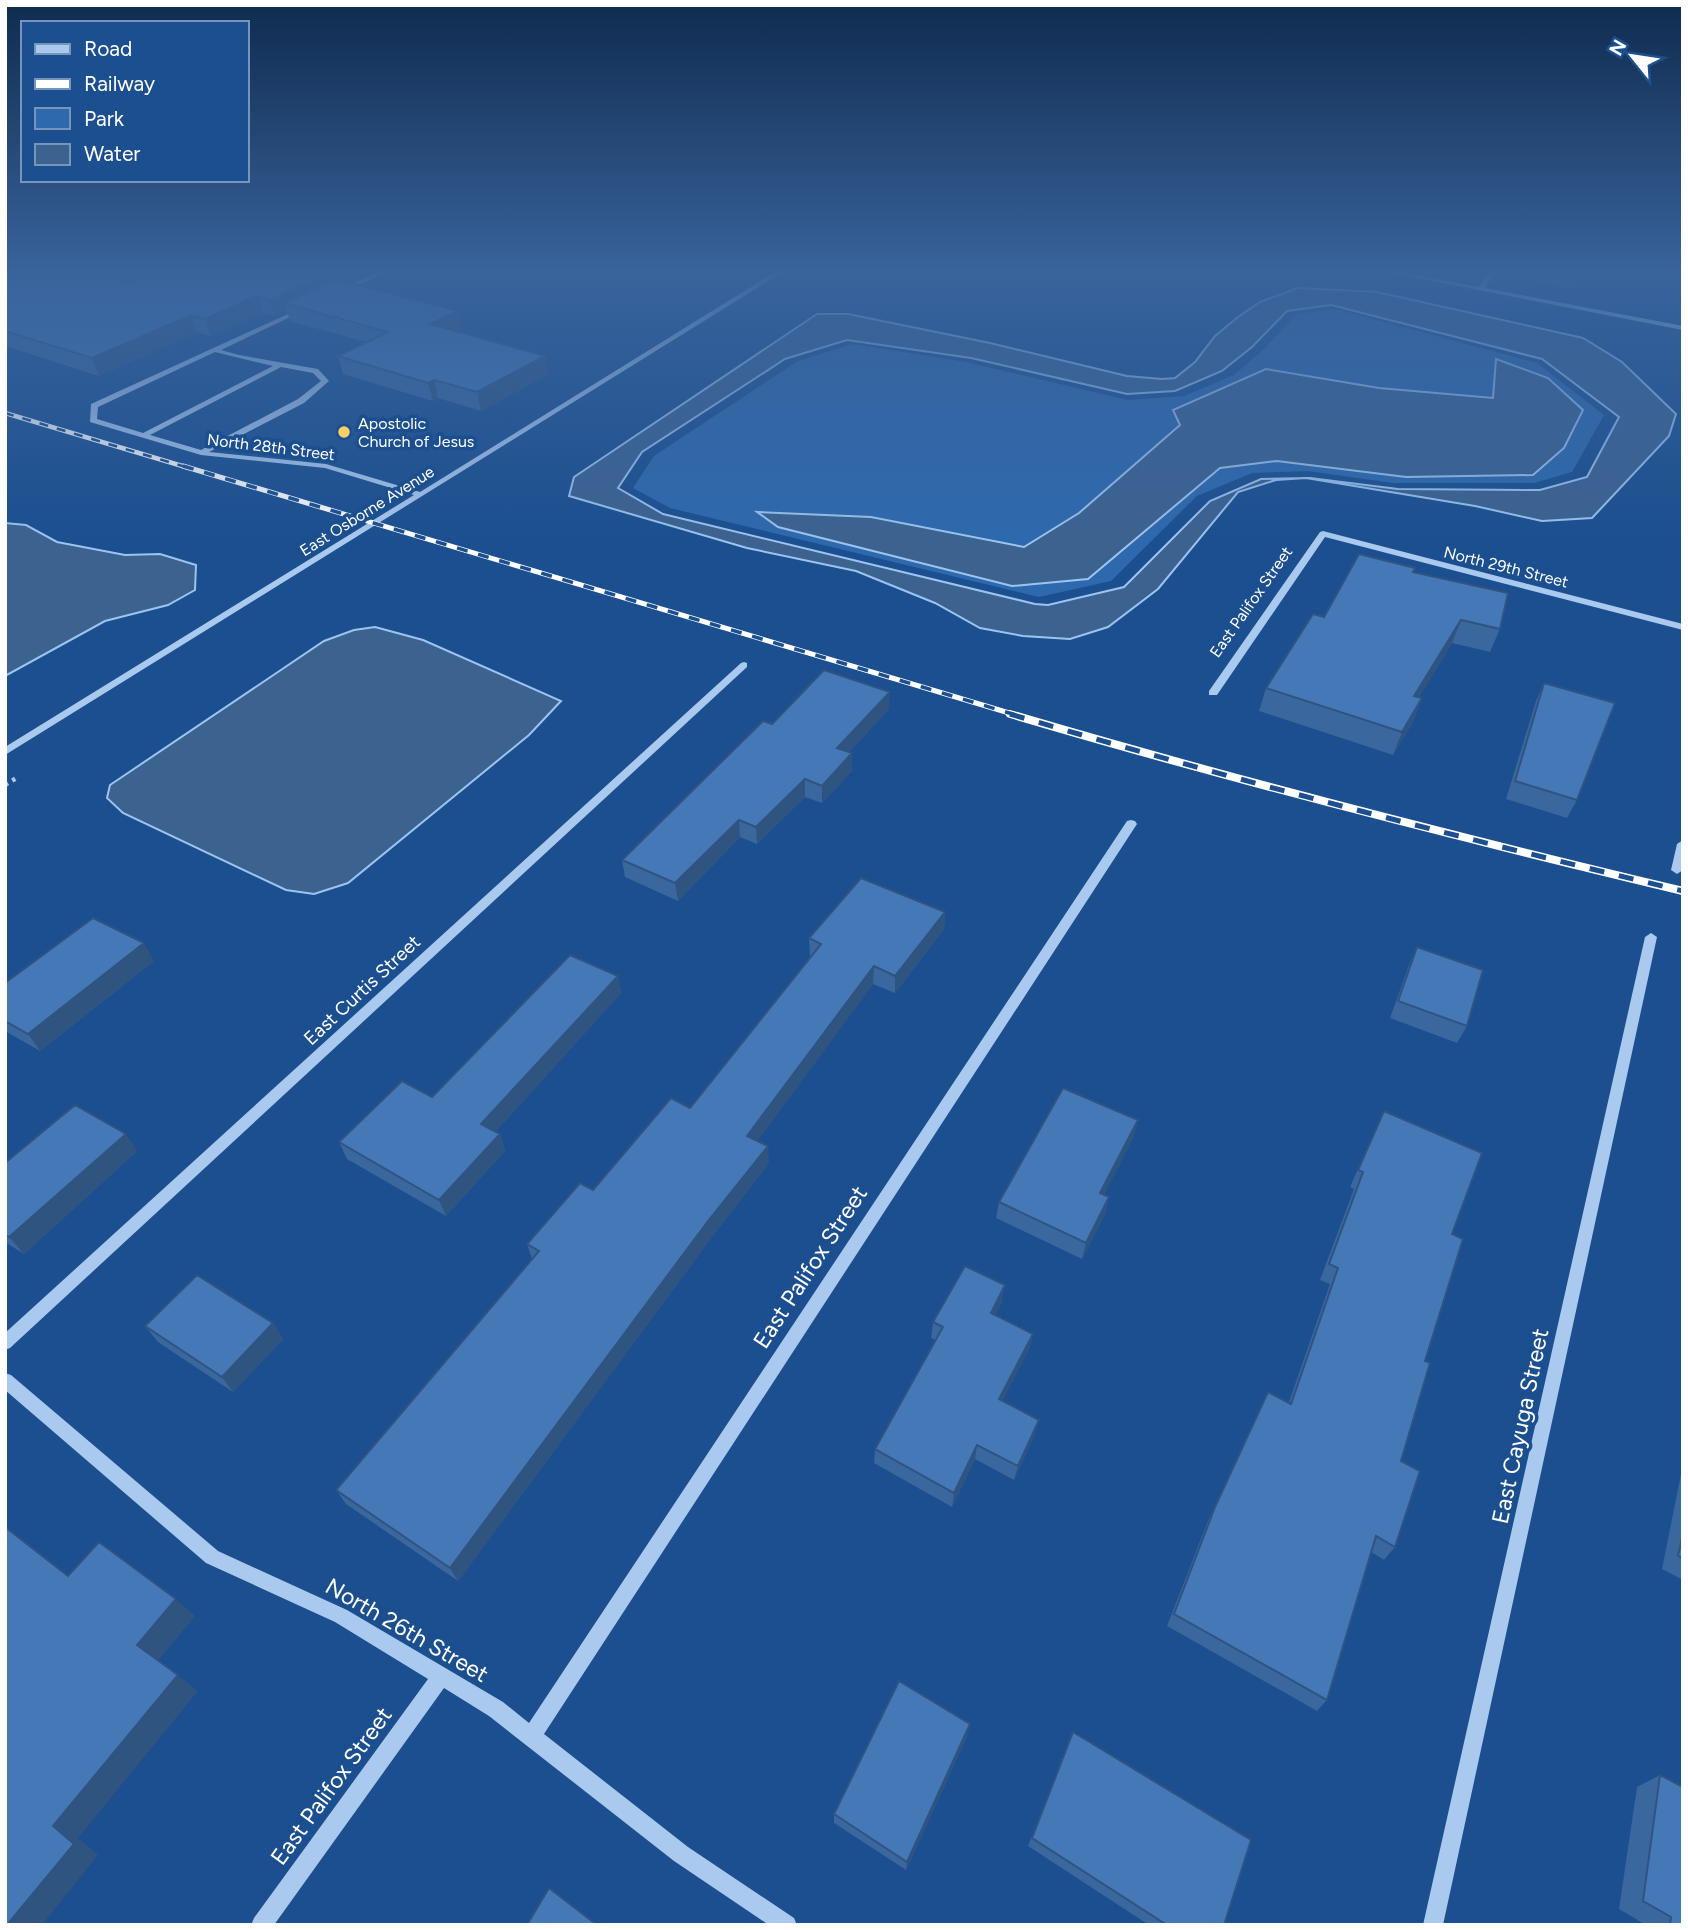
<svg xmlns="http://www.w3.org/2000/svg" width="1688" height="1930" font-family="Figtree,sans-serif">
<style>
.green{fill:#2e69ad}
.water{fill:#3c6290;stroke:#9cc4f0;stroke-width:2;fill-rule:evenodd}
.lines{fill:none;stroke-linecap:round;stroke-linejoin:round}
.path{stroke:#a9c9ee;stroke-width:4.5;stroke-dasharray:3.5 5;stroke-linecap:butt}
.minor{fill:#a9c9ee;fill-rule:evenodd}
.rail-far2-casing{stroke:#fff;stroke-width:4.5}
.rail-far1-casing{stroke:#fff;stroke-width:5}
.rail-casing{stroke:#fff;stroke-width:8}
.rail-far2{stroke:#1b4f8f;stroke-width:2.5;stroke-dasharray:9;stroke-linecap:butt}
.rail-far1{stroke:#1b4f8f;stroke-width:3.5;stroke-dasharray:11;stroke-linecap:butt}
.rail{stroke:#1b4f8f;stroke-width:5;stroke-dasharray:15;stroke-linecap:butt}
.wall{fill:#3a679d}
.shaded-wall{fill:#305480}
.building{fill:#4478b7;stroke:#305480;stroke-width:2}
.poi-dot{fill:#ffd166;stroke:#1b4f8f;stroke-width:2.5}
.labels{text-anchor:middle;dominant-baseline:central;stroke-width:7;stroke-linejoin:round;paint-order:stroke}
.far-poi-label{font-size:16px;fill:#fff;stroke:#1b4f8f;text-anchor:start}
.far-street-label{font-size:16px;fill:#fff;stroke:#1b4f8f}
.street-label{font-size:19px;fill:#fff;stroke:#1b4f8f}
.near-street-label{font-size:23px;fill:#fff;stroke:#1b4f8f}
</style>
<rect width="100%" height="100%" fill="#1b4f8f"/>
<path class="green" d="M1335,309L1537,363L1604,415L1572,472L1534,483H1393L1308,471L1252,473L1197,496L1111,581L1039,597L670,508L633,488L654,456L796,362L852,344L966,362L1128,400L1184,396L1234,375L1264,349L1297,314Z"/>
<path class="water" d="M1298,288L1377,292L1583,338L1622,362L1676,414L1669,436L1592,518L1542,521L1475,506L1306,478L1276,480L1238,492L1158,589L1108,627L1070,639L1023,636L980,628L935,603L856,571L747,548L569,496L574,477L817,314H848L990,343L1127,376L1162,379L1175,378L1195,362L1215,336L1238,317L1260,302ZM1331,305L1542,359L1619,417L1587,477L1540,490L1398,489L1310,478L1261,479L1210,501L1124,587L1048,605L1035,604L663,514L618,488L642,452L785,359L847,340L971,358L1127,394L1175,391L1222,371L1252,347L1287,311Z
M1496,359L1548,378L1583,410L1564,448L1533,475L1406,477L1277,461L1220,468L1088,579L1012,586L778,527L757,512L871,517L1024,547L1079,513L1180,425L1173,410L1266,369L1379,388L1493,398Z
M5,523L26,525L57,542L125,555L160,554L196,565L195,590L168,605L105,621L5,676Z
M375,627L423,640L561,701L529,735L348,883L314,894L286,890L123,813L107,798L110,785L324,641L354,630Z"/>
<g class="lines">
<path class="path" d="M5,785L18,777"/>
<path class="minor" d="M378,272H386L344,292L339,291Z
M775,272H783L5,755V747L414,495L325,468L201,455L90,422L91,404L301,308H305V310L221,350L239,355L318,369L329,381L304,403L209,452L326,464L420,492ZM215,352L273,366L143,433L97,419L98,407ZM281,367L313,373L321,381L298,399L201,450L150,435Z
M1386,272H1400L1479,287L1489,272H1495L1485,288L1683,326V330Z
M1323,531L1683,624V630L1325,537L1217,695H1209V691L1320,532Z
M744,662L747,663V667L10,1348L5,1350V1333L741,663Z
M1131,820L1135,821L1137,824L1135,827L544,1734L688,1847L794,1918L797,1925H769L674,1861L489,1716L444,1688L274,1925H251L254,1918L428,1679L335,1622L206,1563L5,1390V1373L11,1375L218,1551L347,1610L503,1702L529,1723L1127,821Z
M1683,840V870L1677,874L1671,870L1677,844Z
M1651,933L1657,937L1443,1925H1423L1645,937Z"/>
<defs>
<path id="rail-far2" d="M5,413L189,468"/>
<path id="rail-far1" d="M183,466L1016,715"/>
<path id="rail" d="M1010,714C1233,780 1457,837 1683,891"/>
</defs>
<use href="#rail-far2" class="rail-far2-casing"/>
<use href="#rail-far1" class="rail-far1-casing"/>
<use href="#rail" class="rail-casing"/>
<use href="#rail-far2" class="rail-far2"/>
<use href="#rail-far1" class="rail-far1"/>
<use href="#rail" class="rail"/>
</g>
<path class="wall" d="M179,272H326L328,279L324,281L325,284L461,329L456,331L545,356L548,374L481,411L438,398L433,401L343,374L338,356L366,342L290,321L287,311L275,316L263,313L211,336L197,332L99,376L5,346V273L129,283Z
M1527,272H1581L1573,288L1524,280Z
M1413,572L1500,629L1490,652L1452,643L1419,697L1422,698L1413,722L1393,755L1259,711L1266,688L1324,617Z
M1544,683L1577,800L1567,818L1506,799L1536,701Z
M889,709L849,752L852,771L822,803L805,797L757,844L740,837L678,901L625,877L622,860L772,724Z
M945,912L944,929L895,993L873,984L757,1141L769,1163L711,1238L458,1581L346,1504L336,1490L532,1259L527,1244L690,1108L811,957L810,956L809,938Z
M1417,947L1467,1026L1457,1043L1390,1018L1409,965Z
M154,961L40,1051L5,1031V983Z
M618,976L621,993L495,1132L500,1134L505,1151L446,1216L347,1159L339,1142L432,1097Z
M1384,1111L1452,1234L1401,1461L1395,1547L1384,1560L1371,1552L1327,1700L1317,1711L1167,1626L1208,1521L1268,1392L1289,1402L1330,1284L1320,1280L1354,1189L1350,1187Z
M1138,1120L1133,1138L1104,1194L1109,1197L1105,1214L1082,1259L996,1218L999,1202Z
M137,1151L24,1254L5,1242V1163Z
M1002,1301L995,1315L1033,1334L1029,1349L1002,1401L1035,1434L1014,1480L975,1459L952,1507L874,1463L875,1449L936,1340L931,1338L933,1322Z
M273,1323L283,1339L233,1392L158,1342L145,1326Z
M1683,1473V1580L1662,1569L1681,1474Z
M1073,1732L1224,1925H1149L1028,1846Z
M968,1734L906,1870L834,1823V1814Z
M1660,1775L1683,1925H1646L1619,1909L1637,1787Z"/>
<path class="shaded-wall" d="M305,272H326L328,279L324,281L327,293L284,303L287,311L275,316L270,300Z
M257,296L263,313L211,336L205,319Z
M458,311L461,329L434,342L430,324Z
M191,315L197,332L99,376L92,358Z
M545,356L548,374L481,411L477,392Z
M434,380L438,398L433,401L428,383Z
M1461,620L1452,643L1405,720L1414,696Z
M890,692L889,709L837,765V748Z
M1422,698L1413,722L1393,755L1402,732Z
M852,753V771L822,803V786Z
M805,779V797L757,844L756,827Z
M739,820L740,837L678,901L675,883Z
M945,912L944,929L895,993V976Z
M144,943L154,961L40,1051L28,1034Z
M874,966L873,984L749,1153L747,1136Z
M618,976L621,993L487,1141L481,1124Z
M1138,1120L1133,1138L1096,1210L1100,1193Z
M126,1134L137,1151L24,1254L9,1237Z
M500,1134L505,1151L446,1216L439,1200Z
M768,1146L769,1163L711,1238L458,1581L450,1568L708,1221Z
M1109,1197L1105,1214L1082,1259L1086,1243Z
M1005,1285L1002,1301L988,1329L991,1313Z
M273,1323L283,1339L233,1392L222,1377Z
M1033,1334L1029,1349L996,1414L999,1399Z
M1039,1420L1035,1434L1014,1480L1018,1466Z
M977,1445L975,1459L952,1507L954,1493Z
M176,1599L195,1616L158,1661L137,1645Z
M178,1675L198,1691L78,1838L98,1855L42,1925H7L53,1826Z
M970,1724L968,1734L906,1870L907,1862Z"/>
<path class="building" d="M8,272H84L129,283L158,272H307L323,276L270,300L257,296L205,319L191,315L92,358L5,331V273Z
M1559,272H1579L1578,275Z
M336,279L458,311L430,324L545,356L477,392L434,380L428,383L338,356L388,332L284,303Z
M1359,554L1415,568L1413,572L1508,593L1500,629L1461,620L1414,696L1422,698L1402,732L1266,688L1313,614L1324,617Z
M824,670L890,692L837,748L852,753L822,786L805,779L756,827L739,820L675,883L622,860L763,721L772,724Z
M1544,683L1615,703L1577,800L1515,781Z
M861,878L945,912L895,976L874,966L747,1136L768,1146L708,1221L450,1568L336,1490L539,1251L527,1244L580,1183L593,1190L671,1098L690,1108L821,944L809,938Z
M93,918L144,943L28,1034L5,1021V983Z
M1417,947L1483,970L1467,1026L1398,1001Z
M570,955L618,976L481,1124L500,1134L439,1200L339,1142L402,1081L432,1097Z
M1063,1088L1138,1120L1100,1193L1109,1197L1086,1243L999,1202Z
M75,1105L126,1134L9,1237L5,1235V1163Z
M1384,1111L1482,1153L1452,1234L1463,1239L1425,1361L1430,1363L1401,1461L1420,1471L1395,1547L1376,1536L1327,1700L1174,1614L1215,1507L1268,1392L1291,1404L1338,1268L1329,1264L1363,1172L1358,1170Z
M965,1266L1005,1285L991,1313L1033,1334L999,1399L1039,1420L1018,1466L977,1445L954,1493L875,1449L943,1327L933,1322Z
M197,1275L273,1323L222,1377L145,1326Z
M5,1527L68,1576L99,1542L176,1599L137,1645L178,1675L53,1826L74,1844L7,1925H5Z
M1683,1534V1558L1678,1556Z
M899,1681L970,1724L907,1862L834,1814Z
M1073,1732L1251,1840L1224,1925H1167L1032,1838Z
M1660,1775L1683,1787V1925H1670L1671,1917L1643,1901Z
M549,1888L597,1925H527Z"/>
<linearGradient id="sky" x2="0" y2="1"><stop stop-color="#0f2b4f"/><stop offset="0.5" stop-color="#39639b"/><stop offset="1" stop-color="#39639b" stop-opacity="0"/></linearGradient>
<rect width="1688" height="542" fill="url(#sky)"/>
<circle class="poi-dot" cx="344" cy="432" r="7"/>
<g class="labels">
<g class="far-poi-label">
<text x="358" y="423">Apostolic<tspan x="358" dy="18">Church of Jesus</tspan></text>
</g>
<g class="far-street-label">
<text transform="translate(271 447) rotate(7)">North 28th Street</text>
<text transform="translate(367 511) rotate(-32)">East Osborne Avenue</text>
<text transform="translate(1506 567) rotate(14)">North 29th Street</text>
<text transform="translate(1251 602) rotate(-55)">East Palifox Street</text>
</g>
<g class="street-label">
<text transform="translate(362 990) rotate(-43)">East Curtis Street</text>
</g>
<g class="near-street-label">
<text transform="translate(810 1267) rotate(-57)">East Palifox Street</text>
<text transform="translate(1520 1426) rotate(-78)">East Cayuga Street</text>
<text transform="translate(407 1630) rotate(30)">North 26th Street</text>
<text transform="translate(331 1786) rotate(-54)">East Palifox Street</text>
</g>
</g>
<rect width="1688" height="1930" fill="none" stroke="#ffffff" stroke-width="14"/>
<rect x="21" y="21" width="228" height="161" fill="#1b4f8f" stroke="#7695bc" stroke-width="2"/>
<rect x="35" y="44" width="35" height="10" fill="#a9c9ee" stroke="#7695bc" stroke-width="2"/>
<text x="84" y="56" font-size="21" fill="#ffffff">Road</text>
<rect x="35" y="79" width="35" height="10" fill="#ffffff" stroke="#7695bc" stroke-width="2"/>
<text x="84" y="91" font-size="21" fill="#ffffff">Railway</text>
<rect x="35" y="108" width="35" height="21" fill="#2e69ad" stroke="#7695bc" stroke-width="2"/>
<text x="84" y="126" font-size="21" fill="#ffffff">Park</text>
<rect x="35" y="144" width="35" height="21" fill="#3c6290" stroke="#7695bc" stroke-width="2"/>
<text x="84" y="161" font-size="21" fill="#ffffff">Water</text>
<g transform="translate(1632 56) rotate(300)" stroke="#1b4f8f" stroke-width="5" paint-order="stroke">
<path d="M0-5L12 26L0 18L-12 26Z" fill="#ffffff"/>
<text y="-10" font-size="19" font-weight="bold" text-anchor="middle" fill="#ffffff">N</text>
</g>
</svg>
